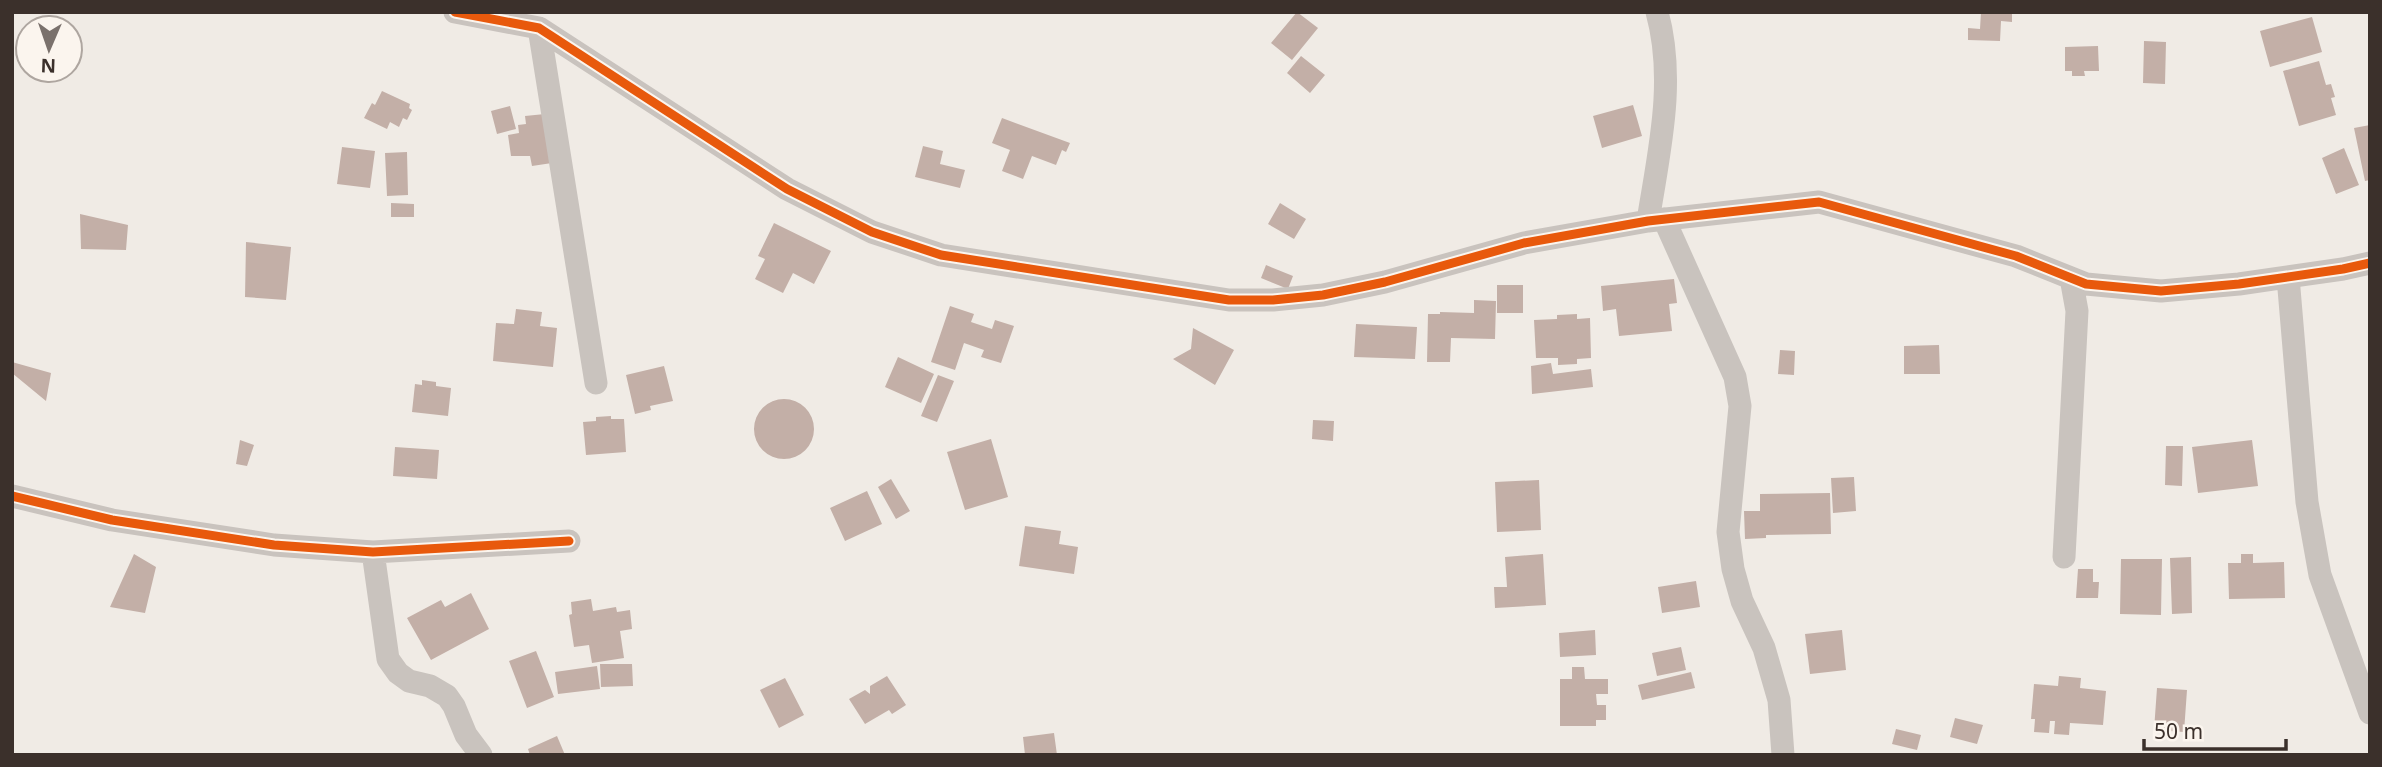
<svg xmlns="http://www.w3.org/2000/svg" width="2382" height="767" font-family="'Noto Sans',sans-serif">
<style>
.building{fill:#c3afa7}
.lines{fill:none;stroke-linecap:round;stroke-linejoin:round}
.minor{stroke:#c9c3be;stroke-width:23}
.cycleway-casing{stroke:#fbf5ee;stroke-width:13}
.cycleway{stroke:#e8590c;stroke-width:9}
</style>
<rect width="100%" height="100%" fill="#f0ebe5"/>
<path class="building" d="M1297,12L1318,28L1292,60L1271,43Z
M1981,12H2012V22L2001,21L2000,41L1968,40V28L1980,29Z
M2312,17L2322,52L2270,67L2260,31Z
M2144,41L2166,42L2165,84L2143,83Z
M2098,46L2099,71H2084L2085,76H2072V71H2065V47Z
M1301,56L1325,75L1310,93L1287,73Z
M2319,61L2326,85L2331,84L2335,97L2331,98L2336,115L2299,126L2283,71Z
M382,91L410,104L409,108L412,110L407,120L403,118L399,127L390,122L387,129L364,118L372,103L375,105Z
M1633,105L1642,136L1602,148L1593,116Z
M510,106L516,129L497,134L491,111Z
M545,114L552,163L532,166L530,156H511L508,135L519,133L518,125L526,124L525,116Z
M1002,118L1070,143L1066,152L1062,150L1056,165L1032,156L1023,179L1002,171L1010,150L992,143Z
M2370,125V180L2365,181L2354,128Z
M923,146L943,151L940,164L965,170L960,188L915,177Z
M342,147L375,151L370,188L337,184Z
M2344,148L2359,185L2336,194L2322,158Z
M407,152L408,195L387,196L385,153Z
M391,203L414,204V217H391Z
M1280,203L1306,219L1294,239L1268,224Z
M80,214L128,225L126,250L81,249Z
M774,223L831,251L814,284L793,273L783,293L755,279L765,259L758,256Z
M246,242L291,247L286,300L245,297Z
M1266,265L1293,276L1288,289L1261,278Z
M1674,279L1677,303L1669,304L1672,331L1619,336L1616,309L1603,311L1601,286Z
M1497,285H1523V313H1497Z
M1474,300L1496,301L1495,339L1451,338L1450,362H1427L1428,314H1440V312L1474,313Z
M950,306L974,314L971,322L992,329L995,320L1014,326L1001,363L981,357L984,350L964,343L955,370L931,362Z
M516,309L542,312L540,326L557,328L553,367L493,361L496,323L514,324Z
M1577,314V319L1590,318L1591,358L1577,359V364L1558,365V358H1536L1534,320L1557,319V315Z
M1356,324L1417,327L1415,359L1354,357Z
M1193,328L1234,350L1215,385L1173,359L1191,349Z
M1939,345L1940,374H1904V346Z
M1780,350L1795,351L1794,375L1778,374Z
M898,357L934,374L921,403L885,387Z
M12,362L51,373L46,401L12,373Z
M1551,363L1553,374L1591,369L1593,387L1532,394L1531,366Z
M664,366L673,401L650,406L651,410L635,414L626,375Z
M938,375L954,381L937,422L921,416Z
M422,380L436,382V386L451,388L448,416L412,412L415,384L422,385Z
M754 429a30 30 0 1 1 60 0a30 30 0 1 1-60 0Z
M611,416V419H624L626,452L586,455L583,422L596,421V417Z
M1313,420L1334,421L1333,441L1312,439Z
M991,439L1008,497L965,510L947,452Z
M240,440L254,445L247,466L236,464Z
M2252,440L2258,486L2198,493L2192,447Z
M2166,446H2183L2182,486L2165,485Z
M395,447L439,450L437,479L393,476Z
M1854,477L1856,511L1833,513L1831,478Z
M891,479L910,511L896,519L878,487Z
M1539,480L1541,530L1497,532L1495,482Z
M867,491L882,524L845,541L830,508Z
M1830,493L1831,534L1766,535V538L1745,539L1744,511H1760V494Z
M1025,526L1061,531L1059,544L1078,547L1074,574L1019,566Z
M134,554L156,567L145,613L110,607Z
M1543,554L1546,605L1495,608L1494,587H1507L1505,557Z
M2241,554H2253V563L2284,562L2285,598L2229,599L2228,563H2241Z
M2191,557L2192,613L2172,614L2170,558Z
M2121,559H2162L2161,615L2120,614Z
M2078,569H2093V582H2099L2098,598H2076Z
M1696,581L1700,607L1662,613L1658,587Z
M471,593L489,629L431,660L407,618L441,600L445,607Z
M591,599L593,611L616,607L617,612L630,610L632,629L620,631L624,658L592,663L589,645L574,647L569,615L572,614L571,602Z
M1595,630L1596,655L1560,657L1559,633Z
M1842,630L1846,670L1810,674L1805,634Z
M1681,647L1686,670L1657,676L1652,653Z
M536,651L554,697L527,708L509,661Z
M600,664H632L633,686L601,687Z
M597,666L600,689L558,694L555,672Z
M1572,667H1584L1585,679H1608V694H1596L1597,705H1606V720H1596V726H1560V679H1572Z
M1691,672L1695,688L1642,700L1638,685Z
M887,676L906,705L892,714L889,710L865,724L849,699L865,690L870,694V686Z
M2059,676L2081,678L2080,688L2106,691L2103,725L2070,723L2069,735L2054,734L2055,721H2050L2049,733L2034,732L2035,719H2031L2034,684L2058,686Z
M785,678L804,715L779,728L760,690Z
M2157,688L2187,690L2184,732L2154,730Z
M1955,718L1983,725L1977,744L1950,737Z
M1896,729L1921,735L1917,750L1892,744Z
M1054,733L1057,755H1025L1023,737Z
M557,736L565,755H530L528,749Z"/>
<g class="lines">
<path class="minor" d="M455,12L539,28L787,189L872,232L941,255L1229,300H1273L1323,295L1385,282L1524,243L1648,221L1819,202L2016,256L2086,284L2161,291L2239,284L2343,269L2370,263
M539,28L596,383
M1664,219L1735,377L1740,406L1728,532L1733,569L1742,601L1764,648L1779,700L1783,755
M1648,221C1659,151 1676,81 1657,12
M2288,277L2307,502L2320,575L2370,713
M12,496L112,520L274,545L373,552L569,541
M373,552L388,659L398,673L409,681L430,686L447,696L454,706L466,735L481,755
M2064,557L2077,311L2071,278"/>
<defs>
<path id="cycleway" d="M455,12L539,28L787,189L872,232L941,255L1229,300H1273L1323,295L1385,282L1524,243L1648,221L1819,202L2016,256L2086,284L2161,291L2239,284L2343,269L2370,263
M12,496L112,520L274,545L373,552L569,541"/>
</defs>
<use href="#cycleway" class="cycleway-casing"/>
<use href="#cycleway" class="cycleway"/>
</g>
<rect width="2382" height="767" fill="none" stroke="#3b302b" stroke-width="28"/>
<g transform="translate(49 49) rotate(182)"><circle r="33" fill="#fbf5ee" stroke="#aea6a0" stroke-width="2"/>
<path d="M0-5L12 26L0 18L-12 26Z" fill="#7a716c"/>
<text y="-10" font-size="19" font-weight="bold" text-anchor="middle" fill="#3b302b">N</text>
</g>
<path d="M2144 739v10h142v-10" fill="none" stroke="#3b302b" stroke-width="3.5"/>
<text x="2154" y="739" font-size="21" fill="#3b302b" stroke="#fbf5ee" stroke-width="5" paint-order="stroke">50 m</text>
</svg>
